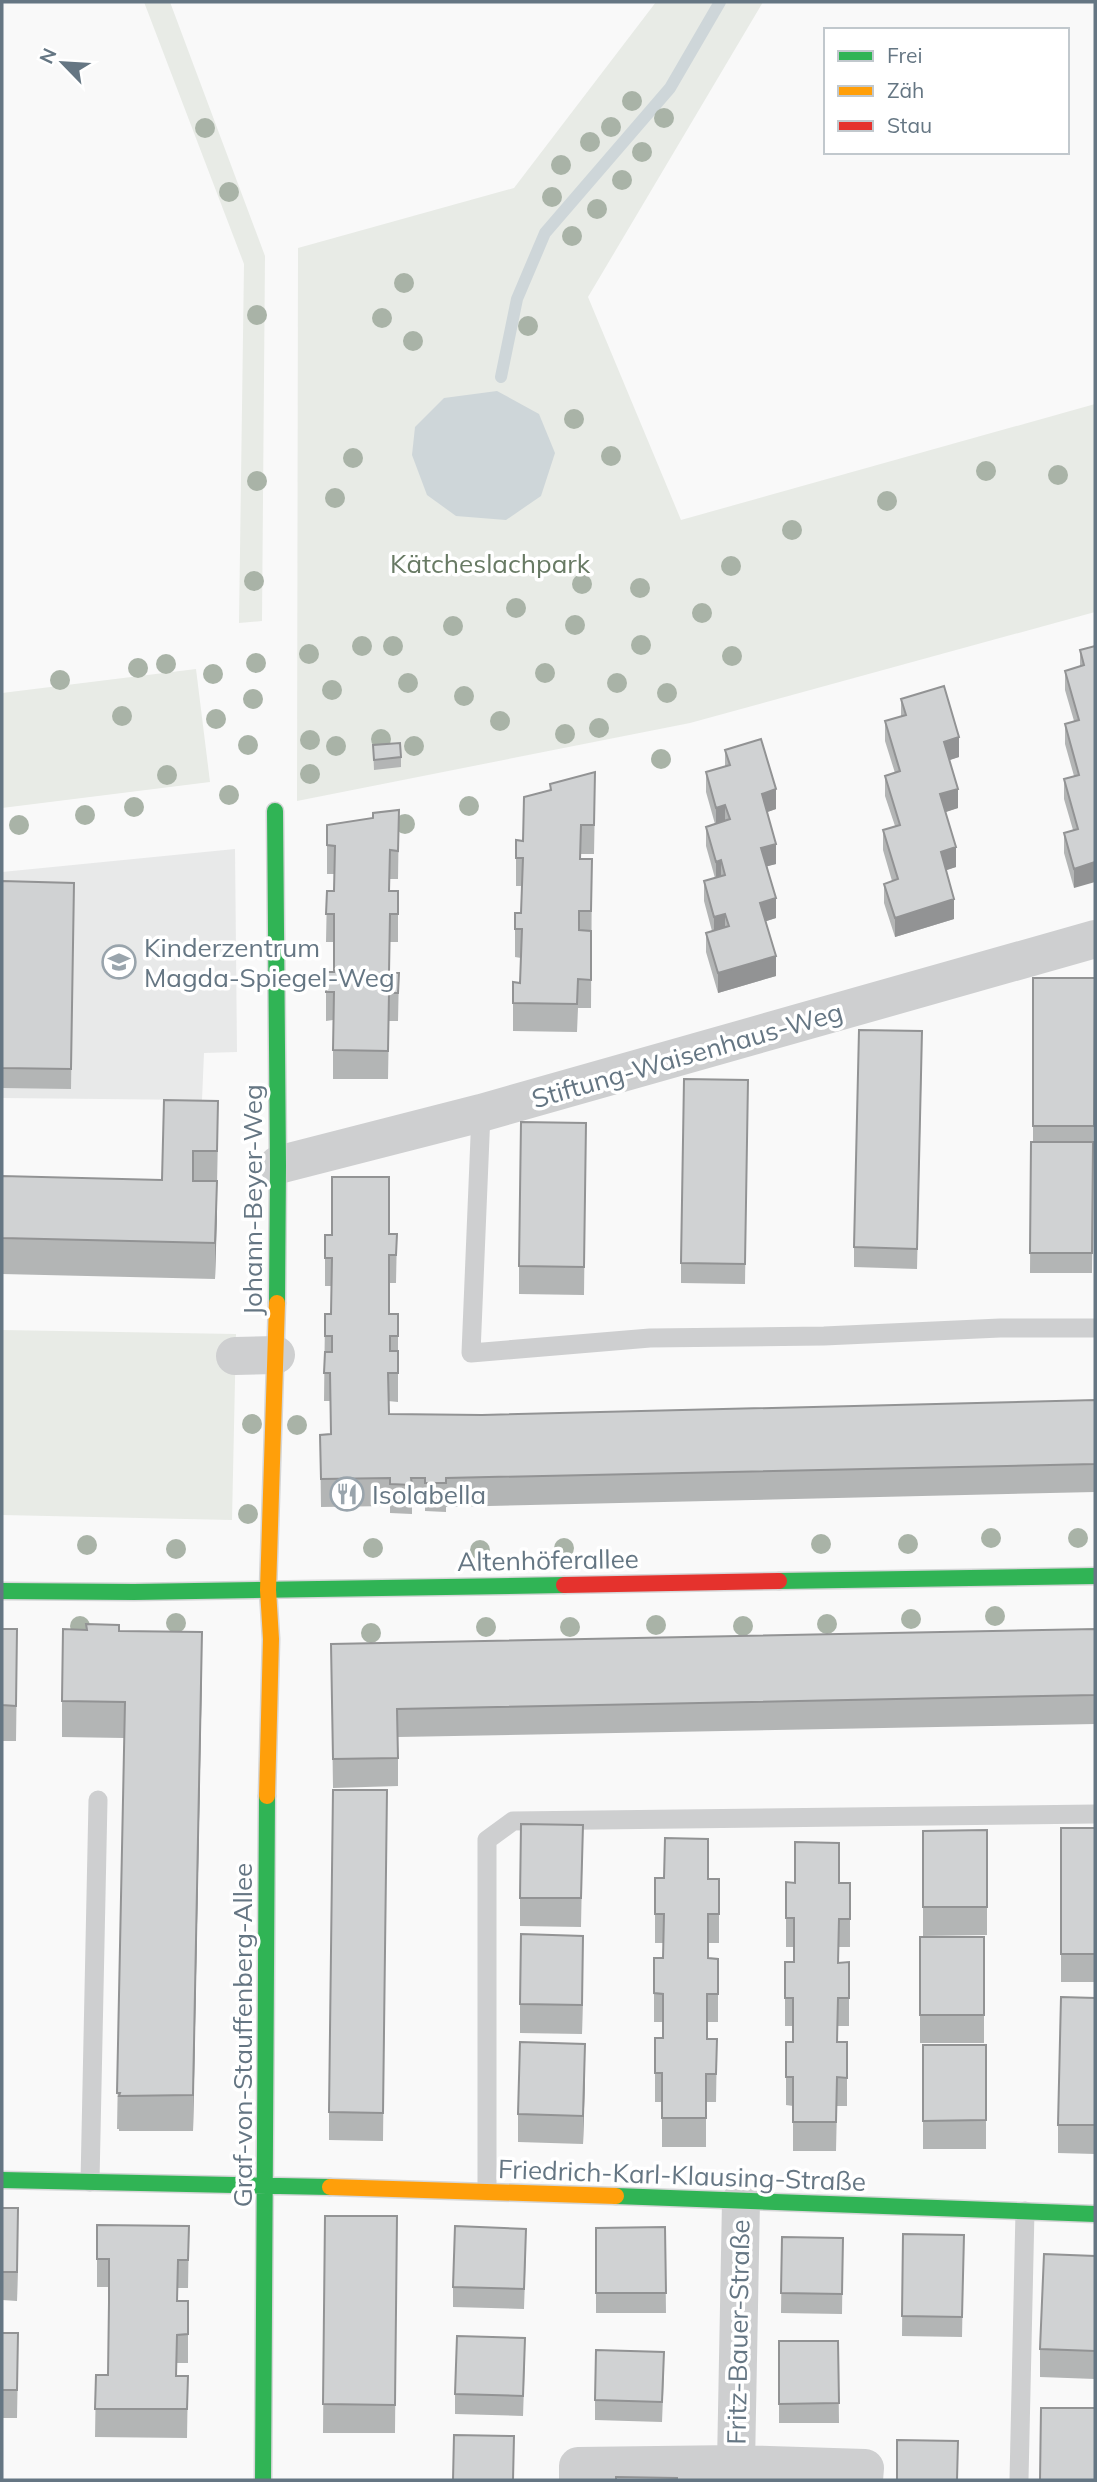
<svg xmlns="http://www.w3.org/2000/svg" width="1097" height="2482" font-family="Mulish,sans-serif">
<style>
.built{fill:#e8e9e9}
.green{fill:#e8ebe6}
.water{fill:#ced6d9}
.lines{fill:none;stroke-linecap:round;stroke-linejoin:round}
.stream{stroke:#ced6d9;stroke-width:12}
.fast-casing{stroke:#d5d6d7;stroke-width:19}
.slow-casing{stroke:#d5d6d7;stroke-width:19}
.jam-casing{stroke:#d5d6d7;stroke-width:19}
.lane{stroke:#cecfd0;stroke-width:19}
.street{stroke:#cecfd0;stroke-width:38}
.fast{stroke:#30b455;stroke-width:16}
.slow{stroke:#ff9f0a;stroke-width:16}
.jam{stroke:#e5322d;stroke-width:16}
.tree{fill:#a9b3a7}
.wall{fill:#b3b5b5}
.shaded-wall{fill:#929394}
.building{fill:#d0d2d3;stroke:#929394;stroke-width:2}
.labels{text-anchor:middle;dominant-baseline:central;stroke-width:7;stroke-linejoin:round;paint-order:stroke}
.park-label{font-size:26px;fill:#687a64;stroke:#fff}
.poi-label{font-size:26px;fill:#657683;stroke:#fff;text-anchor:start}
.street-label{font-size:26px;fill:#657683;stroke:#fff}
</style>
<rect width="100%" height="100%" fill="#f9f9f9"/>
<path class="built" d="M235,849L237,1052L204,1053L202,1100L2,1098V872Z"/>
<path class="green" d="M144,2H170L265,256L262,621L239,623L244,264Z
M656,2H763L588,297L681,520L1095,404V612L690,723L297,801L298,248L514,188Z
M196,669L210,782L2,808V693Z
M2,1330L236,1334L232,1520L2,1515Z"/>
<path class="water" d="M497,391L539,414L555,453L541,496L506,520L456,516L427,495L412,455L415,427L444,398Z"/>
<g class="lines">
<path class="stream" d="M501,377L517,299L545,233L670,88L720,2"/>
<defs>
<path id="fast" d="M275,811L278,1165L277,1303
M779,1581L1095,1576
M2,1591L134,1592L564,1585
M2,2180L330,2187
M616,2196L1095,2214
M263,2480L267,1796"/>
<path id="slow" d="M267,1796L271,1639L268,1590L277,1303
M330,2187L616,2196"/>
<path id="jam" d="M564,1585L779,1581"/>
</defs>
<use href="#fast" class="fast-casing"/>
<use href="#slow" class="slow-casing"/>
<use href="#jam" class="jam-casing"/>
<path class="lane" d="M481,1113L471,1353L650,1338L824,1336L1000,1328H1095
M90,2182L98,1800
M487,2191V1840L513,1821L1095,1814
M1019,2480L1025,2211"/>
<path class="street" d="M278,1165L481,1113L1095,939
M235,1356L276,1355
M736,2464L741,2201
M578,2480V2466L736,2464L865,2468L864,2480"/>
<use href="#fast" class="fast"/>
<use href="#slow" class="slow"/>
<use href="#jam" class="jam"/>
</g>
<g class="tree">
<circle cx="632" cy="101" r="10"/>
<circle cx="664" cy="118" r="10"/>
<circle cx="611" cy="127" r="10"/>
<circle cx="205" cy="128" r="10"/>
<circle cx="590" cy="142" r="10"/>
<circle cx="642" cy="152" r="10"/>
<circle cx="561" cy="165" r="10"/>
<circle cx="622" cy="180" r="10"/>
<circle cx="229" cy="192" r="10"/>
<circle cx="552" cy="197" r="10"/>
<circle cx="597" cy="209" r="10"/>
<circle cx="572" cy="236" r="10"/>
<circle cx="404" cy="283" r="10"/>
<circle cx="257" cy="315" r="10"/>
<circle cx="382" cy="318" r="10"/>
<circle cx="528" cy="326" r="10"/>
<circle cx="413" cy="341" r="10"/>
<circle cx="574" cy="419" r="10"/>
<circle cx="611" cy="456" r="10"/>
<circle cx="353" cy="458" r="10"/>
<circle cx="986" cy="471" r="10"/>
<circle cx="1058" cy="475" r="10"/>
<circle cx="257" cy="481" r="10"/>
<circle cx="335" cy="498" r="10"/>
<circle cx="887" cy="501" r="10"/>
<circle cx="792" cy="530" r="10"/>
<circle cx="731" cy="566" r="10"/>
<circle cx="254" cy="581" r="10"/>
<circle cx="582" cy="584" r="10"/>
<circle cx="640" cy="588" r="10"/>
<circle cx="516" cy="608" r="10"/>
<circle cx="702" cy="613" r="10"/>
<circle cx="575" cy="625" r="10"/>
<circle cx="453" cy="626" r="10"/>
<circle cx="641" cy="645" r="10"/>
<circle cx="362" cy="646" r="10"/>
<circle cx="393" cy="646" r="10"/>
<circle cx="309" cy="654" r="10"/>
<circle cx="732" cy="656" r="10"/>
<circle cx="256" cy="663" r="10"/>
<circle cx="166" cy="664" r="10"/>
<circle cx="138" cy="668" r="10"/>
<circle cx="545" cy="673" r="10"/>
<circle cx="213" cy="674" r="10"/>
<circle cx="60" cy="680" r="10"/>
<circle cx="408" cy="683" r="10"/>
<circle cx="617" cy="683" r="10"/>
<circle cx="332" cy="690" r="10"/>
<circle cx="667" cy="693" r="10"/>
<circle cx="464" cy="696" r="10"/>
<circle cx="253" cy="699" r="10"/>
<circle cx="122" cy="716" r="10"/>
<circle cx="216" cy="719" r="10"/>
<circle cx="500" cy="721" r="10"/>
<circle cx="599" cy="728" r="10"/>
<circle cx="565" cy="734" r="10"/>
<circle cx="381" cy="739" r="10"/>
<circle cx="310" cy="740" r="10"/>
<circle cx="248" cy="745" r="10"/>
<circle cx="336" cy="746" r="10"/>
<circle cx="414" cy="746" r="10"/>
<circle cx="661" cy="759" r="10"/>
<circle cx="310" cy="774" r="10"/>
<circle cx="167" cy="775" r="10"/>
<circle cx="229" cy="795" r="10"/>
<circle cx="469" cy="806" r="10"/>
<circle cx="134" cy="807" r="10"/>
<circle cx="85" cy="815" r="10"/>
<circle cx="405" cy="824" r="10"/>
<circle cx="19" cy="825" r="10"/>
<circle cx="252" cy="1424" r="10"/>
<circle cx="297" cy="1425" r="10"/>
<circle cx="248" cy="1514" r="10"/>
<circle cx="991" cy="1538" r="10"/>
<circle cx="1078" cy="1538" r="10"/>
<circle cx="821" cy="1544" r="10"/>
<circle cx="908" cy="1544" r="10"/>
<circle cx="87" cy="1545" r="10"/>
<circle cx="373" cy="1548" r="10"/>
<circle cx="564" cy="1548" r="10"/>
<circle cx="176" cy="1549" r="10"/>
<circle cx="480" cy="1550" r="10"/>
<circle cx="995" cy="1616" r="10"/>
<circle cx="911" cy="1619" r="10"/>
<circle cx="176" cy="1623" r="10"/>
<circle cx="827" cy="1624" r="10"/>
<circle cx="656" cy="1625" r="10"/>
<circle cx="80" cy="1626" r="10"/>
<circle cx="743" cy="1626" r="10"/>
<circle cx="486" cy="1627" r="10"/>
<circle cx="570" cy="1627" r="10"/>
<circle cx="371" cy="1633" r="10"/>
</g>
<path class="wall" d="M1095,646L1074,888L1064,853V833L1073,830L1064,799V779L1074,776L1065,744V724L1074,721L1065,690V671L1080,666V650Z
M901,699L959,757L949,760L958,808L945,812L956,867L946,870L954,919L895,937L884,903V884L892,881L883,850V830L895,826L885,796V776L895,773L885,741V721L901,716Z
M373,745L401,757V767L374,770Z
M725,750L776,809L767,812L776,864L767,866L776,918L766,921L776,976L718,993L706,952V933L712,931L704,901V881L715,878L706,846V827L715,824L706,792V772L725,766Z
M595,800L594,854H581V859H592L591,1008H578L577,1032L513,1031V982L520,983L521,958L515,957V913H521L522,886H516V840L523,841Z
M399,810L398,879H390V891H398V942H390L389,973H399L398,1021H389L388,1079H333V1020L326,1021V972H334V942H326L327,891H334L335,874H327V825L373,818Z
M2,881L74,883L71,1089L2,1088Z
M1033,978H1095L1092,1273H1030L1031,1142H1033Z
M922,1051L917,1269L854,1267V1247Z
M748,1080L745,1284L681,1283V1263Z
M164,1100L218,1137L215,1279L2,1274V1176L162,1180Z
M586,1123L584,1295L519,1294V1266Z
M397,1234L396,1283H389V1314H398V1402L388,1401L389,1414L482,1415L1095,1400V1492L446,1507V1512L425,1511V1506H412V1514L390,1513V1506L321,1507L320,1435L331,1434L330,1401H324L325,1314H331L332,1286H325V1235Z
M2,1629L17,1665L16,1741H2Z
M1095,1629V1724L398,1737V1786L333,1788L331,1644Z
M119,1631L202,1668L193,2131H119V2129H117L124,1738L62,1737V1701Z
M387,1790L383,2141L329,2140V2112Z
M583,1825L581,1927L520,1926V1898Z
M1061,1828H1095V1982H1061Z
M987,1830V1935L923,1936V1831Z
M655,1878L719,1879V1943H708V1959H718V2022H707V2039H717L716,2102H706V2147H662V2102H655V2038H663V2022H654V1958H663V1943H655Z
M786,1882L850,1883V1947H839V1963L849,1962V2026H838V2042H847V2106H837L836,2151H793V2106L786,2105V2077L793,2042V2026H785V1962H794V1947H786Z
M920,1937H984V2043H920Z
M583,1964L582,2034L520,2033V2004Z
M1095,1998V2154L1058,2153V2125Z
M923,2045H986V2149H923Z
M585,2073L583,2144L518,2142V2114Z
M2,2208L18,2237L17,2301L2,2300Z
M325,2216H397L395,2433H323Z
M97,2225L189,2226L188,2288H178L177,2301H188V2363H177V2376H188L187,2438L95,2437L96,2375H108L109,2287H97Z
M665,2227L666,2313H596V2228Z
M903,2234L964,2235L962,2337L902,2336Z
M782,2237L843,2238L842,2314L781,2313Z
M526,2248L524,2309L453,2307V2287Z
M1095,2256V2379L1040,2377V2349Z
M2,2333L18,2362L17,2418H2Z
M779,2341H838L839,2423H779Z
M525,2358L523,2416L455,2414V2394Z
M664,2372L662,2422L595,2420V2400Z"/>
<path class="shaded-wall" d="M959,737V757L944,762V742Z
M776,789V809L762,814V794Z
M958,789V808L940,814V794Z
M725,805V825L716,828V808Z
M776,844V864L761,868V848Z
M956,847V867L941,872V852Z
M721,860V880L716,882V862Z
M1095,862V882L1074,888V869Z
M776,898V918L760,923V903Z
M954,899V919L895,937V918Z
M725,914V933L714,937V917Z
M776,956V976L718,993V973Z
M217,1181V1217L215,1279V1243Z
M202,1632V1668L193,2131V2095Z
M583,1936V1964L582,2034V2005Z
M585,2044V2073L583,2144V2116Z
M18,2208V2237L17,2301V2272Z"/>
<path class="building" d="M1095,646V862L1074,869L1064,833L1078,829L1064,779L1079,775L1065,724L1079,720L1065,671L1084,665L1080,650Z
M944,686L959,737L944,742L958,789L940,794L956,847L941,852L954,899L895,918L884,884L898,879L883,830L900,825L885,776L900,771L885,721L906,715L901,699Z
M761,739L776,789L762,794L776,844L761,848L776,898L760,903L776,956L718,973L706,933L729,926L725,914L714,917L704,881L725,875L721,860L716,862L706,827L730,819L725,805L716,808L706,772L730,765L725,750Z
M400,743L401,757L374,760L373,745Z
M595,772L594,825H581L580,859H592L591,911H579V930L591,931V980L578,979L577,1004L513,1003V982L520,983L522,929H515V913H521L523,858H516V840L523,841L524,797L551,790L550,784Z
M399,810L398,851L390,850L389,891H398V914H390L389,973H399L398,993H389L388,1051L333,1050L334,992H326V972H334V914H326L327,891H334L335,846L327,845V825L373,818V813Z
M2,881L74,883L71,1069L2,1068Z
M1033,978H1095L1094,1126H1033Z
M859,1030L922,1031L917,1249L854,1247Z
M684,1079L748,1080L745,1264L681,1263Z
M164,1100L218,1101L217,1151H193V1181H217L215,1243L2,1238V1176L162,1180Z
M521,1122L586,1123L584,1267L519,1266Z
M1031,1142H1093L1092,1253H1030Z
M332,1177H389V1234H397L396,1255H389V1314H398V1336H390V1351H398V1373H388L389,1414L482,1415L1095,1400V1464L446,1478V1483H425V1478H411L412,1485L390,1484V1478L321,1479L320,1435L331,1434L330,1373H324L325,1352H332V1336H325V1314H331L332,1258H325V1235H332Z
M86,1624L119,1625V1631L202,1632L193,2095L119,2096L120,2093H117L125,1702L62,1701L63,1629L87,1630Z
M2,1629H17L16,1706L2,1705Z
M1095,1629V1695L397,1709L398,1758L333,1759L331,1644Z
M333,1790H387L383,2113L329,2112Z
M521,1824L583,1825L581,1898H520Z
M1061,1828H1095V1954H1061Z
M987,1830V1907H923V1831Z
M665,1838L708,1839V1879H719V1914H708V1958L718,1959V1994H707V2039H717L716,2074H706V2118H662V2073H655V2038H663V1994L654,1993V1958H663L664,1914H655V1878H664Z
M795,1842L839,1843V1883H850V1919H839L838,1963L849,1962V1998H838L837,2042H847V2078L837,2077L836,2122H793V2077H786V2042H793V1998H785V1962H794V1918H786V1882L795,1883Z
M521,1934L583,1936L582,2005L520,2004Z
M920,1937H984V2015H920Z
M1061,1997L1095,1998V2125H1058Z
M520,2042L585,2044L583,2116L518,2114Z
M923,2045H986V2120L923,2121Z
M2,2208H18L17,2272H2Z
M325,2216H397L395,2405L323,2404Z
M97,2225L189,2226L188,2260H178L177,2301H188V2334L177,2335L176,2376H188L187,2409H95L96,2375H108L109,2302V2259H97Z
M455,2226L526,2229L524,2289L453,2287Z
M665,2227L666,2293H596V2228Z
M903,2234L964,2235L962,2317L902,2316Z
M782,2237L843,2238L842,2294L781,2293Z
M1044,2254L1095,2256V2351L1040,2349Z
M2,2333H18L17,2390H2Z
M457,2336L525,2338L523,2396L455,2394Z
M779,2341H838L839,2403L779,2404Z
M596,2350L664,2352L662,2402L595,2400Z
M1041,2408H1095V2480H1040Z
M454,2435L514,2436L513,2480H453Z
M897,2440L958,2441L957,2480H897Z
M616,2477L677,2478V2480H616Z"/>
<defs>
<symbol id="school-ring" viewBox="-11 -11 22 22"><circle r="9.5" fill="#fff" stroke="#99a4ac" stroke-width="1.5"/><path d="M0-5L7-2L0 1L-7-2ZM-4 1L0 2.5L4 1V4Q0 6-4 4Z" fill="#99a4ac"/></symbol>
<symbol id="restaurant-ring" viewBox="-11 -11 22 22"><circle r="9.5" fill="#fff" stroke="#99a4ac" stroke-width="1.5"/><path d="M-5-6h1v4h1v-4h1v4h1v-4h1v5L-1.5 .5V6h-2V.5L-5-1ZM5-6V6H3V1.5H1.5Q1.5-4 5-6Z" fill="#99a4ac"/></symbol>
</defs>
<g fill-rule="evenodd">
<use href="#school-ring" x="100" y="943" width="38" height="38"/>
<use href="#restaurant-ring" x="328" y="1475" width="38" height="38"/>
</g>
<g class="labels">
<g class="park-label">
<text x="490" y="563">Kätcheslachpark</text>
</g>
<g class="poi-label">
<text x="144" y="947">Kinderzentrum<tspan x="144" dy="30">Magda-Spiegel-Weg</tspan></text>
<text x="372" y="1494">Isolabella</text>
</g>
<g class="street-label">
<text transform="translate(687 1055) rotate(-16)">Stiftung-Waisenhaus-Weg</text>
<text transform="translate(252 1200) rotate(-90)">Johann-Beyer-Weg</text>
<text transform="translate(548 1560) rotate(-1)">Altenhöferallee</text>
<text transform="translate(242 2035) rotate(-90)">Graf-von-Stauffenberg-Allee</text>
<text transform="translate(682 2175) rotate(2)">Friedrich-Karl-Klausing-Straße</text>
<text transform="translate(738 2332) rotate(-89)">Fritz-Bauer-Straße</text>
</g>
</g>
<rect width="1097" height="2482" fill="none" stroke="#657683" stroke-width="7"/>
<rect x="824" y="28" width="245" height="126" fill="#ffffff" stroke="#c1c8cd" stroke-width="2"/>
<rect x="838" y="51" width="35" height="10" fill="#30b455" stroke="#c1c8cd" stroke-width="2"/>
<text x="887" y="63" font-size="21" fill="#657683">Frei</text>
<rect x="838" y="86" width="35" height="10" fill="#ff9f0a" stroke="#c1c8cd" stroke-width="2"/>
<text x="887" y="98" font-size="21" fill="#657683">Zäh</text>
<rect x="838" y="121" width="35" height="10" fill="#e5322d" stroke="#c1c8cd" stroke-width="2"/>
<text x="887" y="133" font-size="21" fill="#657683">Stau</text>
<g transform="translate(63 63) rotate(295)" stroke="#ffffff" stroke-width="5" paint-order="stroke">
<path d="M0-5L12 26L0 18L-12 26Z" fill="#657683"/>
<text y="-10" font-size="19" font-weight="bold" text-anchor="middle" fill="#657683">N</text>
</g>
</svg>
